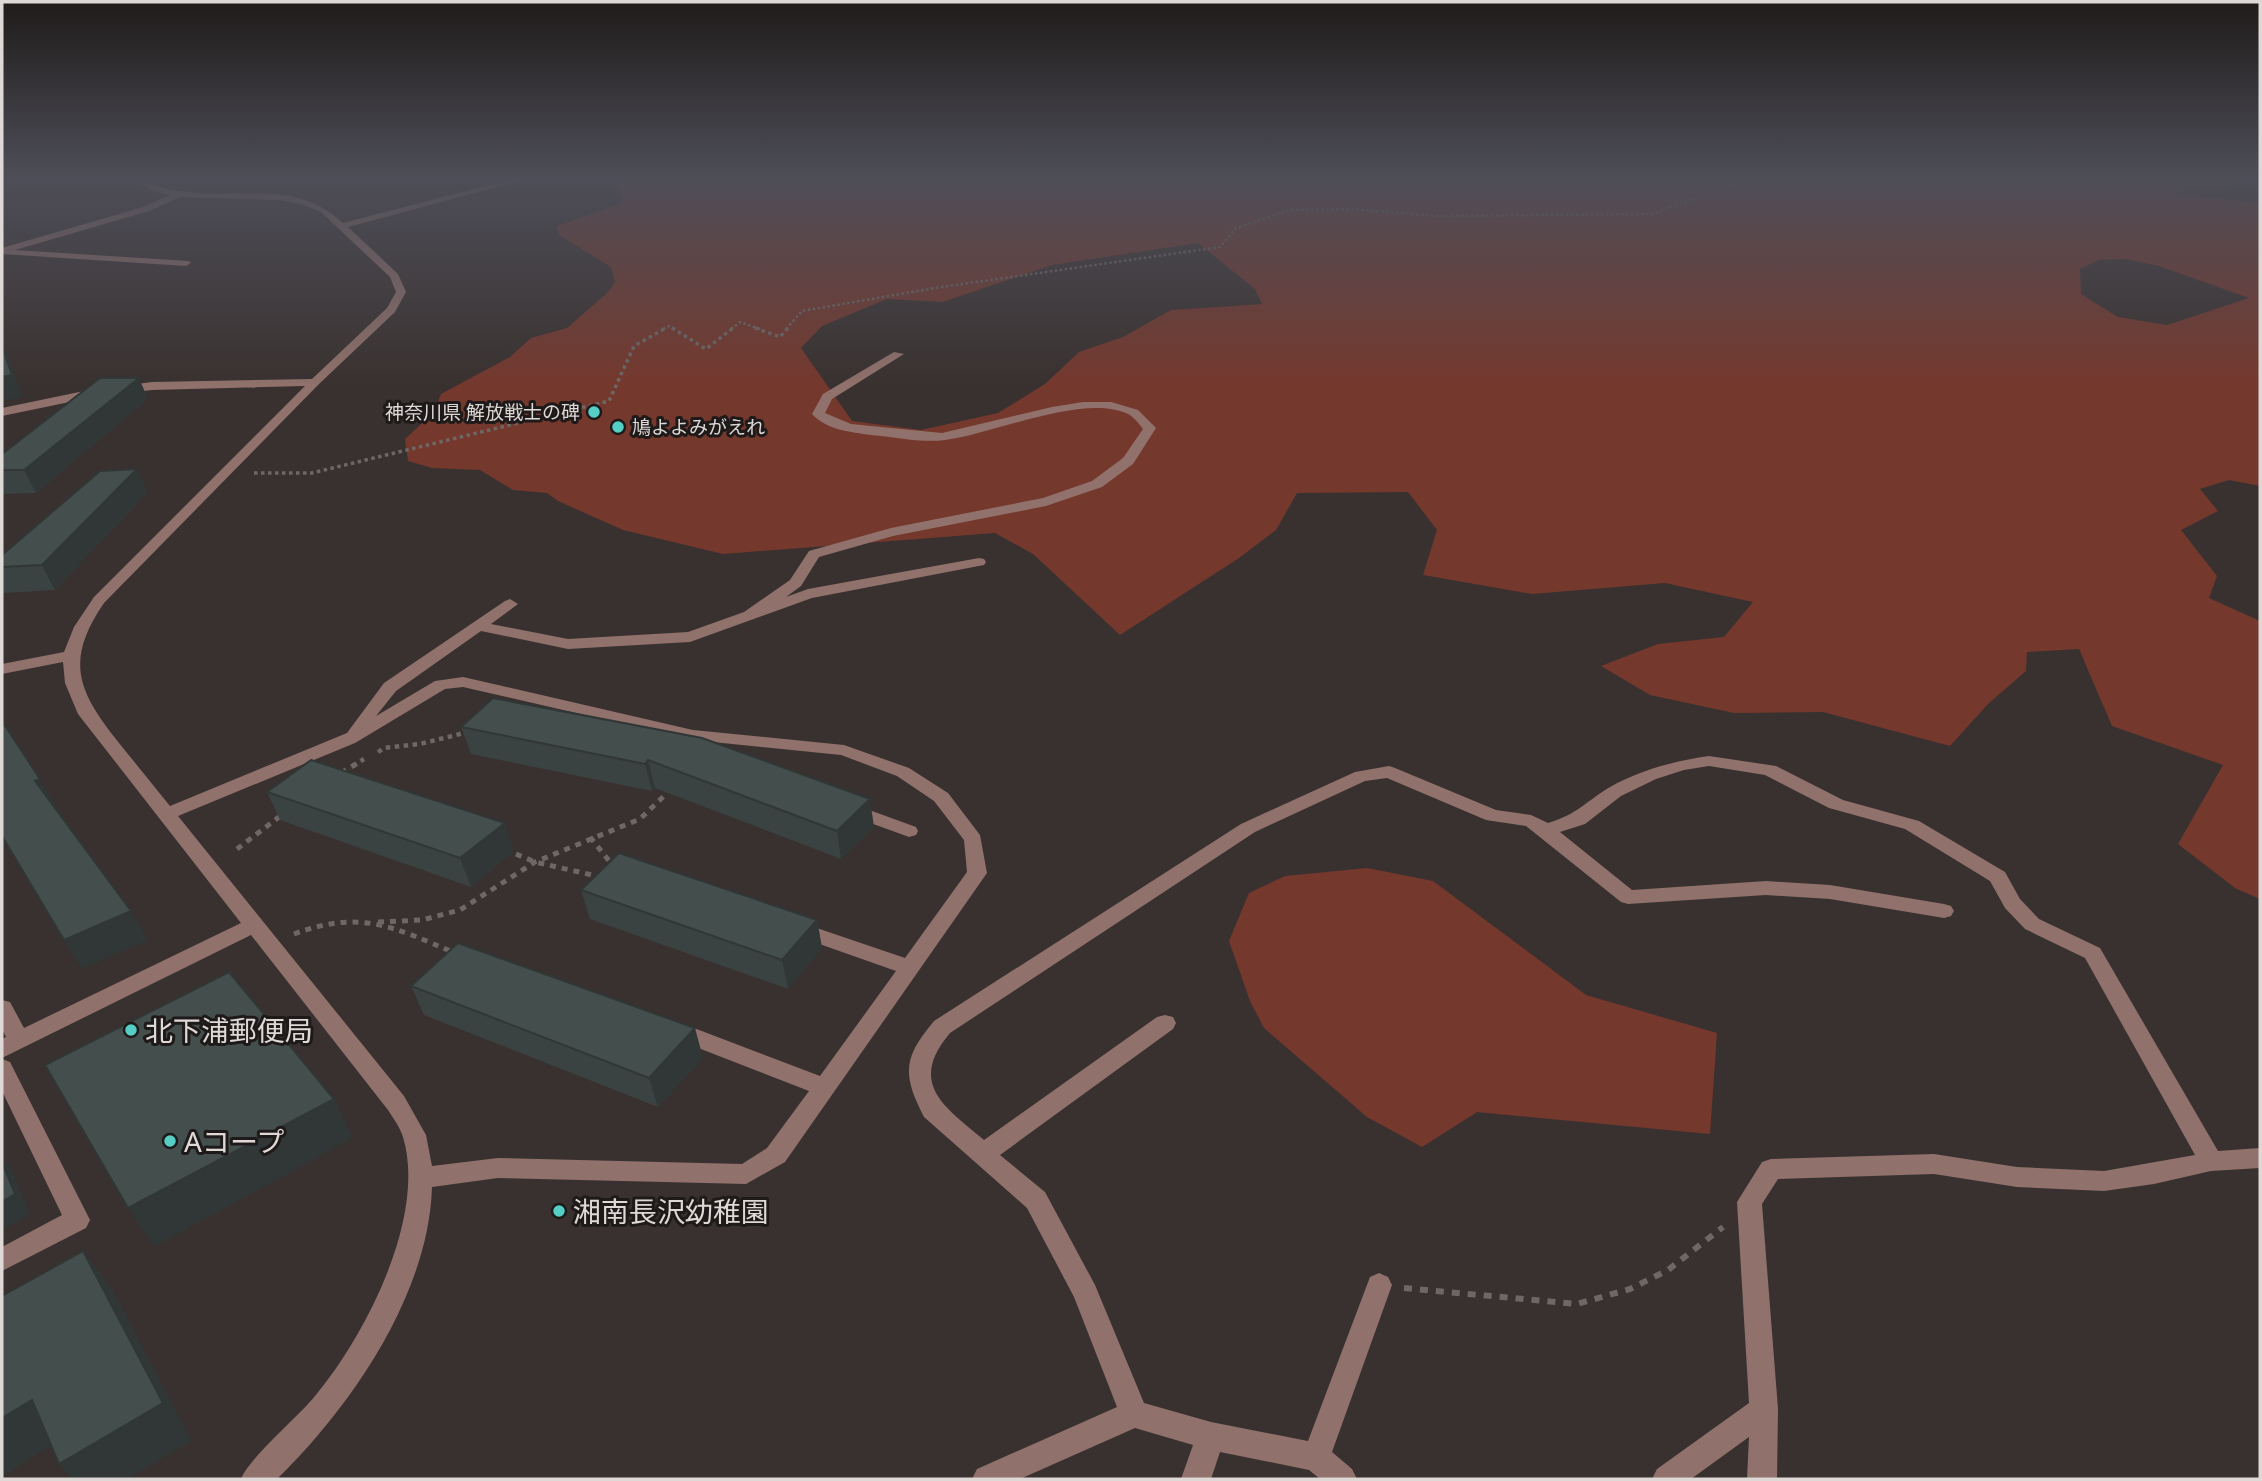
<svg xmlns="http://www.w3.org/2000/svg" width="2262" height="1481" font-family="'Noto Sans','Noto Sans JP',sans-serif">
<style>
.green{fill:#75382d;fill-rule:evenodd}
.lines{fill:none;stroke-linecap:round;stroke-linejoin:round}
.path-far4{stroke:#6e6765;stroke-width:2.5;stroke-dasharray:2.5 2.5;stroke-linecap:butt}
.path-far3{stroke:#6e6765;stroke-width:3.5;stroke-dasharray:3.5 3.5;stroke-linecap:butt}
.path-far2{stroke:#6e6765;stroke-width:4.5;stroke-dasharray:4.5 4.5;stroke-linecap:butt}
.path-far1{stroke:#6e6765;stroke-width:5;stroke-dasharray:6 6;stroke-linecap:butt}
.path{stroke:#6e6765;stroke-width:6;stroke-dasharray:8 8;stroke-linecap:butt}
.minor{fill:#90716b;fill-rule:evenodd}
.wall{fill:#3a4342}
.shaded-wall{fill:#303736}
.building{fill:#444e4d;stroke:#303736;stroke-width:2}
.poi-dot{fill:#55cec6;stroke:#1e1a19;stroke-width:2.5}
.labels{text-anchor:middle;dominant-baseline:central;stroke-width:6;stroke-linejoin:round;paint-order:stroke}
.far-poi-label{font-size:19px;fill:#ded9d7;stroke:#1e1a19;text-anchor:end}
.near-poi-label{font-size:28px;fill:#ded9d7;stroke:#1e1a19;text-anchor:start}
</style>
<rect width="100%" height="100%" fill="#39312f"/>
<path class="green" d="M615,179H2232L2236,184L2189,188L2178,194L2260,203V486L2229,480L2200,489L2218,511L2181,530L2217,576L2209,598L2260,621V899L2235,888L2178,844L2223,765L2112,726L2079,649L2027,652L2026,671L1988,704L1950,746L1823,712L1734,713L1650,695L1601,666L1658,644L1724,637L1753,602L1665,583L1532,594L1423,575L1437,530L1408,492L1297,493L1276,530L1239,558L1120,635L1033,554L995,533L723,554L623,530L558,501L547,493L513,490L480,470L432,468L408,461L405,439L434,412L441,394L510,357L531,338L567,328L607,293L615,282L611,267L559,235L557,226L623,203ZM1198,243L1255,289L1262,304L1171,310L1123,337L1079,352L1045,384L998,413L921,430L852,421L801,348L822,326L887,299L943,302L1052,265ZM2125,259L2159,266L2249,298L2167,325L2118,317L2081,294L2080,269L2099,260Z
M1367,868L1433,881L1586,995L1717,1033L1710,1134L1477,1112L1422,1147L1367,1117L1264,1028L1250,1001L1229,941L1249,893L1285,876Z"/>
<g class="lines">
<path class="path-far4" d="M663,329L669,326L675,329
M731,329L740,322L760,329
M786,329L802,311L935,288L1220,247L1236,228L1290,210L1353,209L1437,216L1652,214L1749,179"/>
<path class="path-far3" d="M672,328L706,349L733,328
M755,328L780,337L788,328
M254,473H312L609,401L634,346L666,328"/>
<path class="path-far2" d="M378,752L384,748L420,744L468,732
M353,766L364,759"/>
<path class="path-far1" d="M341,773L356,764
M590,837L614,867
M237,849L283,814
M516,854L535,862L601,877
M378,922L422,920L460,910L535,862L640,819L665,795
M294,934C361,909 393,927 455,953"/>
<path class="path" d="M1404,1288L1577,1304L1630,1289L1668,1270L1723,1227"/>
<path class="minor" d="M133,179C144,179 148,183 158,186C168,190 179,191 189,192C245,199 297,180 343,223L512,179H527L348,227L398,274L406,292L395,312L319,384L104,603C64,661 78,692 119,743C136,764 153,785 170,806L347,733L384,683L505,601L510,599L518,604L491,624L568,639L688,632L744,612L790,580L809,551L891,528L1043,498L1092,481L1123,458L1143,429C1139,424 1134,417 1128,414C1083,393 994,434 945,440C921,443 895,437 871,435C851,432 826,430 812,414L823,394L894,352L904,354L832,399L825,413L851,424L942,433L1052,407L1083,402H1111L1138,410L1156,428L1133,464L1102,487L1046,506L893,536L819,557L801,586L786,597L808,589L979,558L984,559L986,562L984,565L812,598L690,642L568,649L481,631L396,691L376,716L435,681L463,677L693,730L844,745L909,768L948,793L980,835L987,873L785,1162L746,1184L498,1178L432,1187C429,1294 351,1407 277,1479H241C250,1457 297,1418 315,1396C365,1336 427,1217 403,1137C400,1127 393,1118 388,1110L251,935L2,1058V1039L6,1037L2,1029V1000L10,1002L24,1028L241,923L78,714L65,683L63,662L2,674V664L64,652L74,627L94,597L305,386L152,390L89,398L2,416V408L89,390L152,382L312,379L387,308L396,292L390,277L321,212L301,204L279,200L180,197L149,211L15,250L189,261L191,263L186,266L2,254V248L143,207L170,195L153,191ZM463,687L693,740L841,755L897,776L934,801L964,840L967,872L905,958L805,924L798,922L791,924L788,929L791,934L896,971L820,1076L686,1025L678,1023L670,1025L667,1031L670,1037L809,1091L767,1148L742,1164L498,1158L432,1166L426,1135L404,1096L178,816L355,743L445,689Z
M1709,756L1776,766L1843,800L1919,821L2005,872L2020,899L2039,919L2100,948L2218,1151L2260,1148V1168L2211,1171L2154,1184L2104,1191L2017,1187L1934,1174L1778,1179L1762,1204L1778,1409L1777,1479H1747L1749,1437L1691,1479H1652L1657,1469L1749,1403L1737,1202L1762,1162L1771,1159L1934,1154L2017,1167L2104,1171L2195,1155L2085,958L2025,929L2005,908L1990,881L1905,829L1829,808L1765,775L1709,766L1684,770L1656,779L1621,796L1585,824L1560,832L1632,890L1766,881L1830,885L1944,904L1951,906L1954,911L1951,916L1944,918L1830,899L1766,895L1628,904L1621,902L1526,826L1486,820L1387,778L1365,781L1255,832L950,1033C907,1084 945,1107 984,1140L1157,1017L1165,1015L1173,1017L1176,1023L1173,1029L1000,1155L1045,1192L1095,1285L1144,1403L1211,1422L1308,1441L1370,1277L1379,1273L1388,1277L1392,1285L1332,1452L1352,1469L1357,1479H1320L1309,1470L1220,1452L1211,1479H1181L1193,1445L1135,1428L1020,1479H972L977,1469L1117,1407L1074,1297L1027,1208L924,1117C902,1074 903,1058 934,1021L1241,824L1355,772L1389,766L1395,768L1496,810L1531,815L1548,823C1578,814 1585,802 1610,787C1640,770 1674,761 1709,756Z
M850,803L916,827L918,831L916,835L909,837L843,813L841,809L843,805Z
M2,1059L10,1062L90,1220L86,1228L2,1271V1247L62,1215L2,1091Z"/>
</g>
<path class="wall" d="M148,399L36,493L2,494V454Z
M148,492L55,590L2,593V555Z
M493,698L874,827L841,859L655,788L652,791L471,754L461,727Z
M267,792L514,851L471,887L280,820Z
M581,890L817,920L822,948L788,989L590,919Z
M411,986L703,1058L658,1107L424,1015Z"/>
<path class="shaded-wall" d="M2,341L23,397L2,401Z
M139,378L148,399L36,493L24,470Z
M137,469L148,492L55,590L42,565Z
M648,760L655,788L652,791L645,764Z
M40,779L56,806L51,809L35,781Z
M870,799L874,827L841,859L837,831Z
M505,823L514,851L471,887L460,858Z
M131,911L148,940L82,969L64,940Z
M817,920L822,948L788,989L782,960Z
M695,1028L703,1058L658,1107L649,1078Z
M334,1099L353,1138L154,1247L128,1208Z
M2,1155L11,1167L30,1214L2,1230Z
M83,1251L112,1289L192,1441L127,1479H72L59,1464Z
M32,1400L64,1437L2,1477V1418Z"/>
<path class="building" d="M2,347L12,375L2,377Z
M100,378H139L24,470H2V454Z
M137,469L42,565L2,567V555L100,471Z
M493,698L702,738L870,799L837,831L648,760L645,764L461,727Z
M2,721L40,779L35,781L131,911L64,940L2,836Z
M311,760L505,823L460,858L267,792Z
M619,853L817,920L782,960L581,890Z
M458,943L695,1028L649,1078L411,986Z
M229,972L334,1099L128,1208L45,1065Z
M2,1162L15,1194L2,1202Z
M83,1251L163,1403L59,1464L32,1400L2,1418V1296Z"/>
<linearGradient id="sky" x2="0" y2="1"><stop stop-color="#1f1b1a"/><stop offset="0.46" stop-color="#4e4e58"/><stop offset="1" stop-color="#4e4e58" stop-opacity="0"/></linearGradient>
<rect width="2262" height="387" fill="url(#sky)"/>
<g class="poi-dot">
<circle cx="594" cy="412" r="7"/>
<circle cx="618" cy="427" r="7"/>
<circle cx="131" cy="1030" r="7"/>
<circle cx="170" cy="1141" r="7"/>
<circle cx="559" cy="1211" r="7"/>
</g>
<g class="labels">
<g class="far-poi-label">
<text x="580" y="412">神奈川県 解放戦士の碑</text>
<text x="632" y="427" text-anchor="start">鳩よよみがえれ</text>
</g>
<g class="near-poi-label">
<text x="145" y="1030">北下浦郵便局</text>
<text x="184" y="1141">Aコープ</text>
<text x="573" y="1211">湘南長沢幼稚園</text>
</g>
</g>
<rect width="2262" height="1481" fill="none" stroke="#ded9d7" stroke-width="7"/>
</svg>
